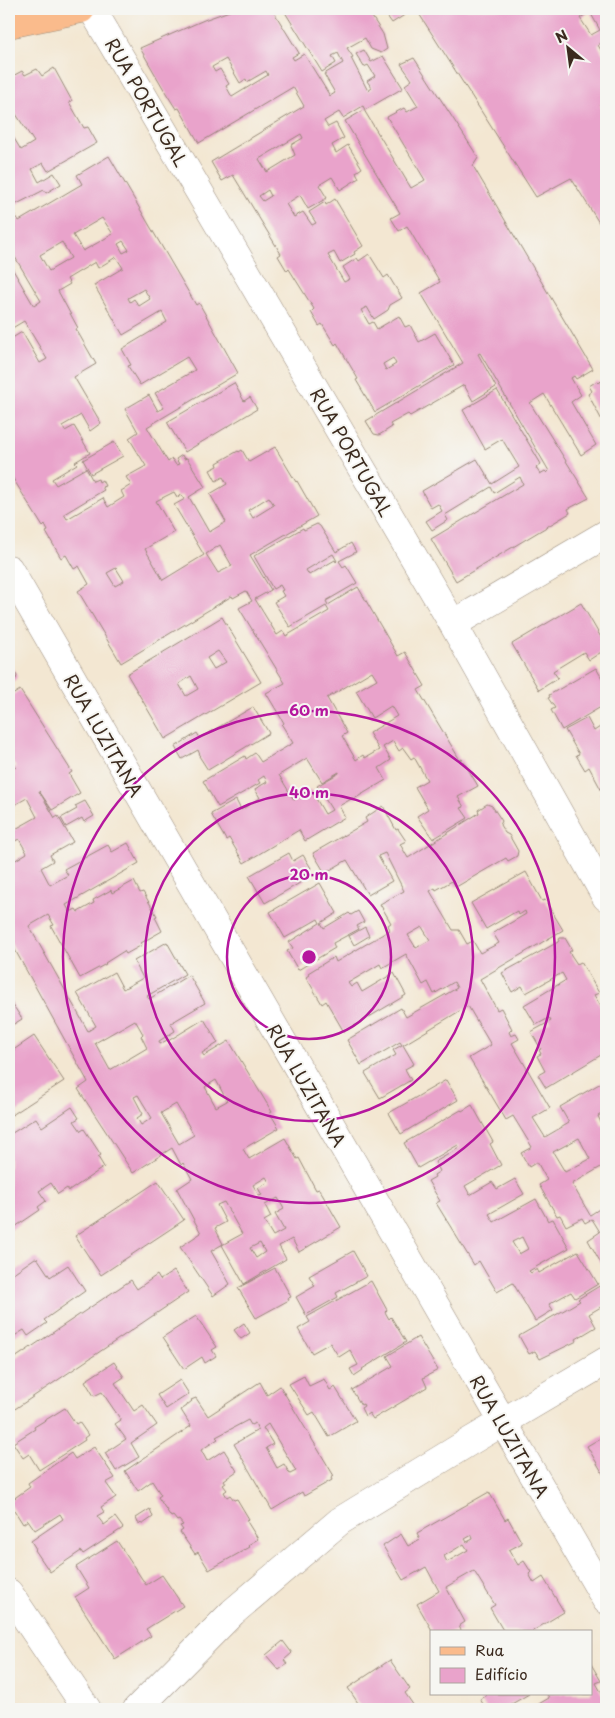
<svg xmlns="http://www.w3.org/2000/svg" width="615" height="1718" font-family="'Playpen Sans',sans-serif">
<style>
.building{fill:#e9a3cb;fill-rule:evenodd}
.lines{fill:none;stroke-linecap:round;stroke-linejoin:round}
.minor-casing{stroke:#978878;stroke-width:29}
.major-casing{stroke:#978878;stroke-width:29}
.minor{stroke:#fff;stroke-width:28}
.major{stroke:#fabb8c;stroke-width:28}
.ring{fill:none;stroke:#b5179e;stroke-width:2.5}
.labels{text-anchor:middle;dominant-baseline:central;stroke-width:4;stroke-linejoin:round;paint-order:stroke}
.street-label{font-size:18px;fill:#3b2a1e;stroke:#f6f6f2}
.centre{fill:#b5179e;stroke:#f6f6f2;stroke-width:2.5}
.ring-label{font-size:15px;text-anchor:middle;font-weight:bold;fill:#b5179e;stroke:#f6f6f2;stroke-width:4;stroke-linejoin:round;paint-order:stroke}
</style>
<rect width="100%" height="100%" fill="#f6f6f2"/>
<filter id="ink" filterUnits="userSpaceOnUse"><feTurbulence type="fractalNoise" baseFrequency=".02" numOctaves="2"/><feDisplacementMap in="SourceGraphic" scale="10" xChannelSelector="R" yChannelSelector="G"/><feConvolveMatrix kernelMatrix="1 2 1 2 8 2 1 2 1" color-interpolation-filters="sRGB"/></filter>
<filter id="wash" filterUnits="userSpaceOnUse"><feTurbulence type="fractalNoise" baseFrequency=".0096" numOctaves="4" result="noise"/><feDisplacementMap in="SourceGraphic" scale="20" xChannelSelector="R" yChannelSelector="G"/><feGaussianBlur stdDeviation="1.12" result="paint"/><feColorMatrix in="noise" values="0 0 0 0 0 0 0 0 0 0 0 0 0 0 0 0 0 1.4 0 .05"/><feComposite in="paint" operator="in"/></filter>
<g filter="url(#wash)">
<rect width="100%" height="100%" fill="#f3e7d2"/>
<g id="blocks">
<path class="building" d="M235,9H272L299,53L292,57L294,60L304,54L330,96L335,93L324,74L343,63L338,53L332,56L336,63L322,72L283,9H367L383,34L387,49L381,53L371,49L365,38L347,48L353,57L351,58L368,91L372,88L367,81L375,76L368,65L364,67L356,54L364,50L371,62L383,56L403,88L365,110L363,106L343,118L339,112L324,121L328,127L336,123L344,138L332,145L336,153L348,145L362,168L356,172L359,178L340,190L332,177L319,185L327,198L308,209L300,195L286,204L294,217L303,212L312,225L316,223L309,212L325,202L326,205L335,199L363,246L354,252L355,254L340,263L334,252L328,255L344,282L350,279L343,267L357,258L359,261L369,254L384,278L388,275L402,298L390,305L388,310L374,319L367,307L361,310L369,324L373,322L377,329L399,316L405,327L410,325L419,342L435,333L454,365L375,412L356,380L358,379L337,343L335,345L322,324L319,326L311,312L314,309L289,269L287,271L278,256L281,254L233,175L222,181L211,162L304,106L293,87L199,143L179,108L176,109L166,93L140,48L204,20ZM226,59L240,83L246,79L247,82L266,71L268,75L232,97L226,86L229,84L220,69L215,72L212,67ZM301,134L303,138L291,145L295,155L267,172L259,159ZM268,190L271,196L263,201L259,196ZM393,358L396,364L386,370L383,364Z
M382,9H414L392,23Z
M416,9H606V26L604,27L606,30V40L598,45L606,59V102L600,105L606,115V234L571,178L536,197ZM590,12L600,30L591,35L580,18Z
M414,58L474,151L478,158L473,166L593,369L576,379L574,376L571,378L581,395L571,402L596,445L581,455L544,394L530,403L589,498L568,509L570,513L456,581L431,539L523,484L520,477L494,493L491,487L445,515L448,520L432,530L426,521L442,511L438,504L431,508L422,491L477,459L492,484L519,467L502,439L485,449L463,410L497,390L541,464L536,468L540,474L545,471L547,473L549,471L480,353L478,354L496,387L473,401L464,385L410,416L408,414L390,424L392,427L379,435L374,434L366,421L463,363L421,293L440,282L407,226L399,231L391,218L400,213L345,121L364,110L411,188L425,180L387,117L404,108L407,112L418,106L405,85L412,80L401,64Z
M54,68L72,101L69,102L84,128L88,127L97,143L48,171L43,163L32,169L39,182L54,173L61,184L46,193L44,190L9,208V130L21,150L34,142L14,111L9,114V78L22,71L25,75L37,69L42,76Z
M109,156L196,305L199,303L238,373L147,427L168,462L172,459L176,465L179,464L176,459L182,455L184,459L187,458L205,487L189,497L209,532L226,522L210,494L227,484L223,477L216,481L210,470L218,466L217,463L238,451L239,452L242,450L249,462L275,447L296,482L297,481L317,516L250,555L271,590L255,599L277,635L283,631L286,636L329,611L326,606L290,627L274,602L284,596L281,591L283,590L280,585L273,589L254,556L303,528L304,530L317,524L320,526L336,552L351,543L356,552L339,561L343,567L346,565L357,583L326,601L328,605L358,587L398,656L405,652L425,686L418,690L460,760L462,759L478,786L458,797L464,807L461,808L468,818L433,839L417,816L428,809L415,787L427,780L414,757L411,759L403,748L399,751L393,741L383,747L391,760L379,768L386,780L354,799L353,798L339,806L345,817L305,841L299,830L244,863L229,838L226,840L211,814L236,800L241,810L260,798L255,789L267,782L264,776L258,780L260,783L218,807L203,781L245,756L246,759L255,753L261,762L293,743L282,725L284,723L266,693L285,683L239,608L252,601L246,591L233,598L232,596L121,663L78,591L89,584L79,566L74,569L66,555L61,558L46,532L48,531L45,525L43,527L9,472V457L11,456L9,453V381L11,380L9,377V340L22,332L40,363L47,359L24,321L9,330V263L34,306L41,301L9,247V215L14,212L19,221L82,184L77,175ZM102,218L113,234L83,251L73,235ZM123,241L129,250L123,253L118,244ZM62,242L71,258L49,271L40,255ZM116,257L123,268L94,285L123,335L162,312L167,322L122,349L131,365L128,366L140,385L187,357L195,370L155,393L164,408L158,411L149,395L125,409L138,432L129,438L146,466L126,477L131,485L121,491L124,497L108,507L103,498L67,519L64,514L104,490L102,487L105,486L102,480L99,482L98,479L93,481L86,468L56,485L52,479L77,464L75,462L90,453L74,426L65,431L62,426L81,415L90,431L101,423L74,377L96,364L76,329L78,328L58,291L70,284L67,279L95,262L98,268ZM144,289L150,299L139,306L134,299L130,302L128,298ZM174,492L177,497L182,495L185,499L174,505L204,555L163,580L145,549L174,532L156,501ZM269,497L274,505L253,518L248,510ZM220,545L232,566L218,573L206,554ZM333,554L337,561L336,562L335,560L309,575L306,570ZM116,568L124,581L115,586L107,573ZM372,671L377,679L356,691L372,718L391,706L397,716L369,733L379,750L365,758L363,755L356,760L342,736L347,733L327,698ZM307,758L322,782L339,772V773L317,786L332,810L325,814L311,790L294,800L279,775Z
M597,381L599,383L601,381L606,391V428L588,394L592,391L589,386Z
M234,383L244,401L250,397L257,409L185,452L167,422Z
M114,442L123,456L91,474L83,460Z
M581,603L606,646V649L589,660L584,652L553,671L558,678L539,690L512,644Z
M606,608V619L601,611Z
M222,617L261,682L165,739L127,674ZM218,651L226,662L214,669L207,658ZM191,676L198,689L186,696L179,684Z
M9,662L17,676L16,679L9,684Z
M596,668L606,685V704L562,730L551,710L555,708L548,698L550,697L549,695Z
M20,690L72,772L69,774L80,793L52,810L39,791L55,818L58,816L73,842L50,855L53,861L41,868L50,885L68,875L64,869L108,845L112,852L128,843L139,863L66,905L70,912L76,909L78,912L94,903L93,900L111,890L112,893L134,881L140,893L143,892L157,916L155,917L162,931L141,943L142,945L126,954L124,951L105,963L106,964L80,978L51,926L54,925L48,915L29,926L88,1031L96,1026L77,993L114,972L123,989L143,978L134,961L167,942L185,974L147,996L149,999L189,975L205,1003L171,1023L175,1031L159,1041L160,1044L167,1040L168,1041L204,1019L218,1043L202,1053L204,1056L229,1041L272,1112L270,1113L279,1128L243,1149L249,1159L285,1138L297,1159L299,1158L316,1190L319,1189L341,1227L299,1252L292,1239L279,1246L286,1259L244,1284L222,1245L242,1234L224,1202L217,1205L226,1222L215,1228L223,1244L211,1251L230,1284L213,1296L180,1247L201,1233L177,1189L192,1179L183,1163L181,1165L172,1148L133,1173L78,1089L88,1082L9,939V851L14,861L27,853L19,839L9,844V825L12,831L37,817L27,798L9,808V771L16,767L9,758V697ZM135,1020L143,1034L141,1036L147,1048L110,1070L95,1043ZM216,1080L227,1101L216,1107L205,1087ZM138,1095L152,1118L141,1125L137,1118L143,1114L134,1097ZM176,1104L194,1135L179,1144L161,1113ZM266,1177L269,1182L258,1188L262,1195L259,1196L253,1185ZM278,1198L284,1209L275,1214L284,1230L273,1236L264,1221L271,1217L265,1205ZM260,1243L265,1252L256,1258L250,1248Z
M253,707L269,733L208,770L199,756L200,755L198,750L182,759L175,747L197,733L200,738Z
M587,718L594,731L606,723V805L601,796L604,795L589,767L585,770L576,755L579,754L565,730Z
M85,801L94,816L84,822L82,818L66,827L61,818L77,809L75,806Z
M487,804L492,806L502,821L500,825L505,833L509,835L518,851L517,856L508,861L506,858L456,887L452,881L436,890L435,888L430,891L453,930H459L467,944L473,941L480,953L499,943L493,933L526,914L525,911L519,915L517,911L486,929L471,903L526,872L542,901L545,900L563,930L480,979L497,1010L501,1008L512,1029L509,1032L511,1036L516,1034L519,1039L512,1043L550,1108L533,1118L545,1137L569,1123L560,1107L606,1080V1111L598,1116L602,1125L606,1122V1164L572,1184L590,1215L604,1206L606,1211V1272L588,1240L600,1232L592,1219L585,1223L582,1218L566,1226L560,1215L557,1216L539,1185L547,1180L537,1162L529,1167L521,1153L532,1147L513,1116L506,1120L469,1058L491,1045L468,1006L403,1045L414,1064L405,1069L411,1080L380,1098L365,1073L396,1055L393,1050L402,1045L400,1042L361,1065L347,1040L401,1008L406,1017L457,988L454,982L434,994L428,982L423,985L406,954L382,968L380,964L348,983L351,987L357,983L362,992L394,973L406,995L344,1032L326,1001L322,1004L306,977L309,975L308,973L334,957L336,962L390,930L388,925L391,923L380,904L404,891L385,853L378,856L392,881L368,895L347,860L325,873L313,853L367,822L365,818L383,806L396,830L398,829L406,841L400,844L408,858L479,813L478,810ZM422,927L430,940L416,948L408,935ZM579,1138L590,1159L565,1172L553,1152Z
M289,853L293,861L303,855L311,868L301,874L305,880L265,903L249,876Z
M320,883L337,913L321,923L324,928L349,913L351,915L358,911L364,922L357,926L359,929L333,943L335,948L298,970L287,951L293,948L289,942L320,923L318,919L285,938L270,912Z
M365,927L369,936L354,945L349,936Z
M560,938H565L572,950L569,952L577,964L581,962L599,993L594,995L606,1015V1052L546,1088L538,1075L545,1071L537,1056L541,1054L539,1050L541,1049L531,1032L551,1021L549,1018L536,1025L524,1005L566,980L562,973L526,993L522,986L512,992L502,973L558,942Z
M9,999L22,1019L9,1027Z
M34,1036L64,1081L12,1115L11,1112L9,1113V1053Z
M446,1080L458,1100L401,1134L389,1113Z
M472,1105L493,1142L490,1144L501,1165L465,1186L470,1195L492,1182L497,1189L515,1179L524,1194L489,1214L494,1222L536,1199L548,1221L553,1219L569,1248L529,1271L531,1273L537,1269L539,1273L578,1251L598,1284L575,1298L571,1292L549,1304L553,1310L535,1321L513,1283L497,1292L479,1261L474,1265L436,1203L440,1201L428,1181L435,1177L434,1175L440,1171L435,1162L459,1148L458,1145L418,1168L404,1143L461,1110L462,1111ZM522,1237L528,1249L519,1254L512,1242Z
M72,1107L79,1118L74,1121L81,1131L84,1129L101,1155L98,1157L104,1167L69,1191L67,1188L58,1194L51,1183L39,1191L46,1201L38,1207L40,1210L9,1231V1135L36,1118L42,1127Z
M158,1181L184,1220L101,1275L75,1236Z
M353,1251L367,1276L336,1293L338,1297L306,1315L296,1297L315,1286L309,1276Z
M35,1258L38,1259L50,1277L68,1265L85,1291L44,1320L47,1323L28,1336L24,1330L11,1338V1337L9,1338V1276Z
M275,1268L291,1297L288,1298L289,1300L256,1318L238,1288Z
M174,1271L188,1292L9,1413V1362L131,1280L137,1289L157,1275L160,1280Z
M371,1281L387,1310L385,1312L389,1319L391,1317L406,1342L362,1369L363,1370L354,1376L350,1369L358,1365L350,1350L339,1357L330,1343L312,1353L298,1329L310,1322L307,1317Z
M606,1282V1304L589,1314L596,1327L576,1339L577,1341L540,1359L535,1351L529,1354L519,1336L580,1301L578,1299Z
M196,1316L217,1347L212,1350L216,1356L205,1363L202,1357L184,1369L163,1337Z
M244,1323L250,1333L241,1339L234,1330Z
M418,1337L438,1370L423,1378L427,1387L373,1419L369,1413L365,1416L361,1408L364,1406L363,1404L361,1405L352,1390L393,1366L387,1356Z
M114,1362L124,1377L115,1383L134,1411L143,1405L157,1425L131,1443L139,1457L116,1471L105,1453L126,1439L115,1424L121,1420L102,1392L94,1396L85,1381Z
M304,1376L309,1386L324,1379L330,1390L335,1387L356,1421L329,1437L314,1412L309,1415L289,1384Z
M180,1380L189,1394L166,1409L157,1395Z
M260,1382L267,1395L280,1386L334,1476L331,1478L332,1480L304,1496L302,1492L272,1510L234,1444L258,1430L255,1423L251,1425L248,1420L216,1437L218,1439L201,1450L207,1461L224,1450L237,1471L224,1480L226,1483L223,1485L227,1490L224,1492L227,1497L230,1495L234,1500L237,1499L249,1519L246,1520L258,1539L248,1545L250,1547L209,1570L198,1552L195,1554L180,1532L183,1530L180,1526L183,1525L179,1520L177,1521L173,1516L171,1517L158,1497L161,1495L152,1481L138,1491L125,1471L191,1426L181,1410L187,1406V1405L192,1401L191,1400L196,1398L208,1416ZM268,1424L296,1471L290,1474L284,1464L277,1468L266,1448L273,1444L263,1428Z
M65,1408L76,1424L79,1422L88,1435L84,1438L85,1440L39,1470L29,1454L23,1458L13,1443L35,1429L34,1427Z
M606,1435V1479L587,1446Z
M94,1447L115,1478L106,1483L116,1497L101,1507L104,1512L97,1516L104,1525L115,1517L123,1528L83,1554L81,1551L50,1572L35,1550L36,1549L31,1541L63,1519L60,1514L35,1530L28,1520L23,1524L9,1502L30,1487L28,1483L71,1453L75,1459Z
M489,1492L505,1520L508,1518L522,1543L509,1550L518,1565L524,1561L531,1572L529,1574L534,1583L543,1577L564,1612L531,1632H504L490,1608L495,1605L474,1571L446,1587L465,1622L459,1626L462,1632H433L417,1604L439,1591L426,1567L403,1580L383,1546L401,1534L408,1546L420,1539L417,1533ZM472,1535L473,1539L467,1542L465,1539ZM464,1544L468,1550L447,1562L444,1556Z
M150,1509L153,1517L143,1524L138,1523L136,1518Z
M117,1541L146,1585L162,1575L183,1606L146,1629L151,1636L115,1659L75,1597L89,1588L76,1567Z
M283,1641L292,1653L284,1660L287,1664L279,1670L266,1655Z
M390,1660L410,1689L405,1693L416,1709H362L348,1688Z
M591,1664L601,1681L596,1683L606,1701V1709H530L549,1698L547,1694H591Z
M488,1694H529L503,1709H486L480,1699Z"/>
</g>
</g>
<g filter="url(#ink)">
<use href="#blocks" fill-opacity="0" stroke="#978878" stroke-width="1"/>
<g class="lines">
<defs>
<path id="minor" d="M92,9L453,624L606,897
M9,569L606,1600
M453,624L606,534
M9,1593L87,1709
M137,1709L233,1612L340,1521L469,1442L606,1361"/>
<path id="major" d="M9,24L81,9"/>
</defs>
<use href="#minor" class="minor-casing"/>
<use href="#major" class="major-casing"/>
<use href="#minor" class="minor"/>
<use href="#major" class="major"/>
</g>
</g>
<g class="ring">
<circle cx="309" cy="957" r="82"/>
<circle cx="309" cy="957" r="164"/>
<circle cx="309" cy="957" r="246"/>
</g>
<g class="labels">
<g class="street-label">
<text transform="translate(147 102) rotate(60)">RUA PORTUGAL</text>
<text transform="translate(352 452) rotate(60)">RUA PORTUGAL</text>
<text transform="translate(104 735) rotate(60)">RUA LUZITANA</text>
<text transform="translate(307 1085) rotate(60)">RUA LUZITANA</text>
<text transform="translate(510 1436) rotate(60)">RUA LUZITANA</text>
</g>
</g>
<circle cx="309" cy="957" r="8" class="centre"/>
<g class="ring-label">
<text x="309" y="716">60 m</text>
<text x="309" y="798">40 m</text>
<text x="309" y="880">20 m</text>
</g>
<rect width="615" height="1718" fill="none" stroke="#f6f6f2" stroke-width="30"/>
<rect x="430" y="1630" width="162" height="65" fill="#f6f6f2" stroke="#aba49d"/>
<rect x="440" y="1647" width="25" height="8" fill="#fabb8c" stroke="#aba49d"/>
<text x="475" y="1656" font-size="15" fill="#3b2a1e">Rua</text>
<rect x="440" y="1668" width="25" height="15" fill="#e9a3cb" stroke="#aba49d"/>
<text x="475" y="1680" font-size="15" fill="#3b2a1e">Edifício</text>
<g transform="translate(568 48) rotate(331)" stroke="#f6f6f2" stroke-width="4" paint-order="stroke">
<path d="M0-4L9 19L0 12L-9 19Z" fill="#3b2a1e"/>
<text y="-8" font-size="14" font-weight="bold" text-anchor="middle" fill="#3b2a1e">N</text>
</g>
</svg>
